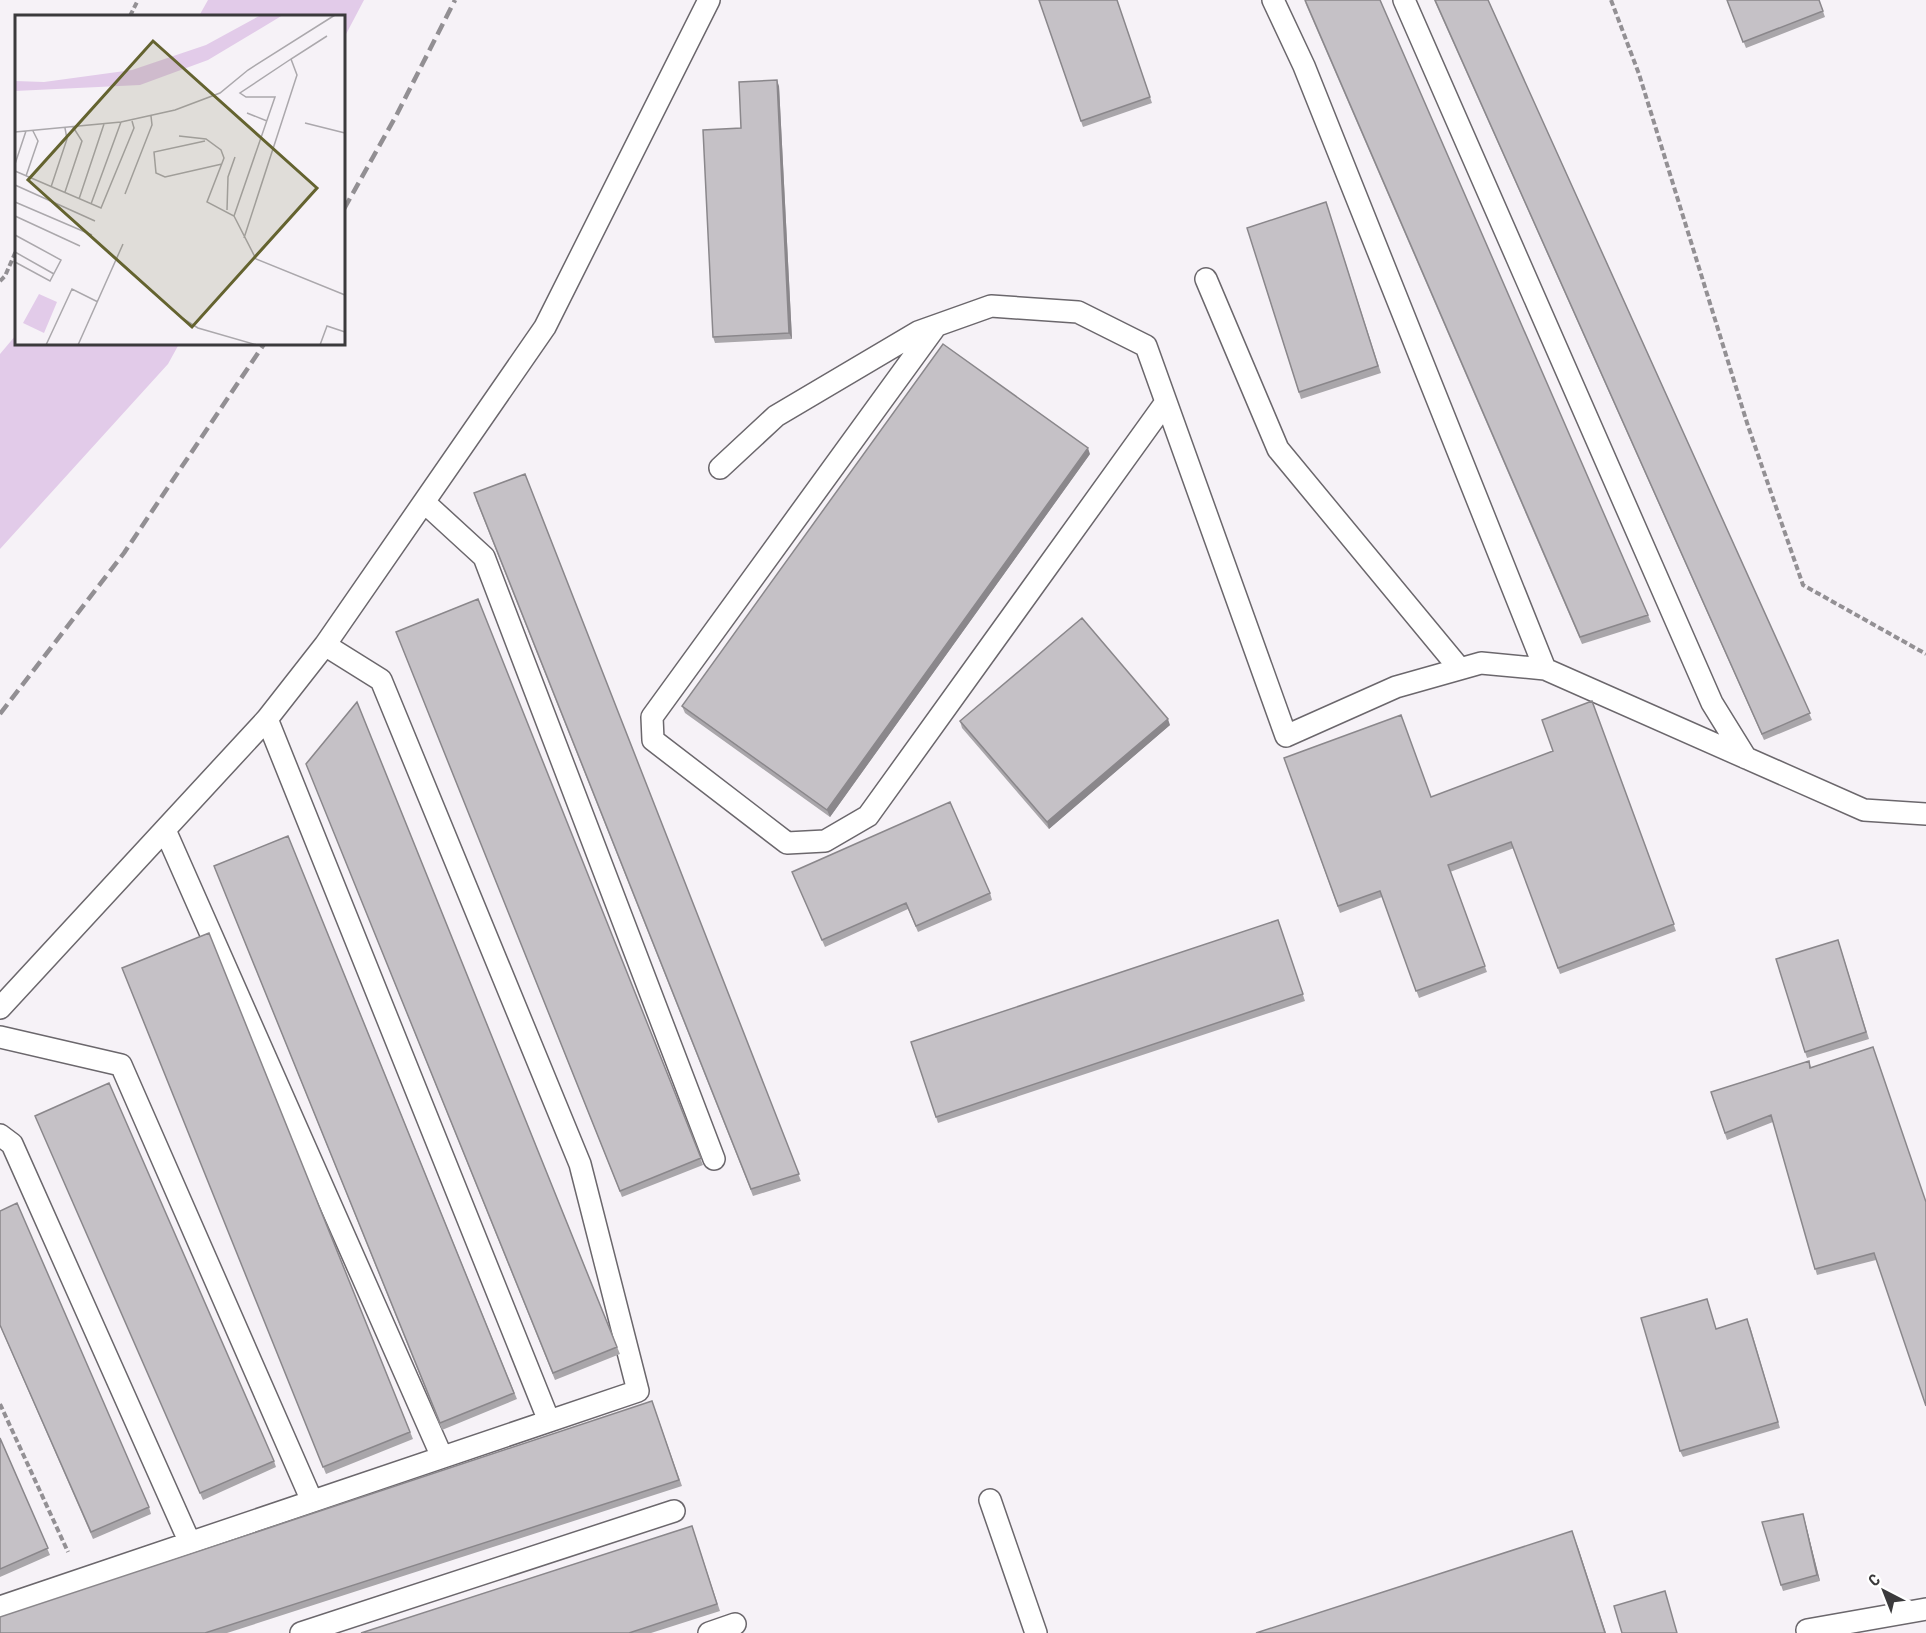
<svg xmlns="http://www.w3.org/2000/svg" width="1926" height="1633" font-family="'Roboto Condensed',sans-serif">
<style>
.green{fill:#e2cbe9}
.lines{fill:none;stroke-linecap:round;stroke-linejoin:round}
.service-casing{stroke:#6b676c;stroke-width:24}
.path{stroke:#939094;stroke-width:4;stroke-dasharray:6 3;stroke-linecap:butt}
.service{stroke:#fff;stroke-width:21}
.rail{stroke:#928f93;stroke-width:4.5;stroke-dasharray:12 6;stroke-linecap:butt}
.wall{fill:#a9a6aa}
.shaded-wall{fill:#8a878b}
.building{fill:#c5c1c6;stroke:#8a878b;stroke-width:1.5}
.inset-road{fill:none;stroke:#aba8ac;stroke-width:1.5}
.view{fill:#64632f;fill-opacity:0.15;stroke:#64632f;stroke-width:3}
.inset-edge{fill:none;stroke:#3b3a3c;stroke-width:3}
</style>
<rect width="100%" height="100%" fill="#f6f2f7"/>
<path class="green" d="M208,0H364L344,38V16H199Z
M16,335V344H179L168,364L0,549V354Z"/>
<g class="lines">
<defs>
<path id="service" d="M1273,0L1304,66L1545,669
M1404,0L1712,703L1746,758
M1206,279L1278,449L1460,669
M936,326L652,717L653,740L787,843L825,841L868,816L1166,402
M720,468L776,416L918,332L991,306L1078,312L1146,346L1286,736L1396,687L1481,663L1545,669L1864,810L1926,814
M424,502L484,557L714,1159
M267,719L549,1421
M165,830L442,1457
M0,1008L267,719L325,645L545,327L709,0
M0,1037L121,1065L312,1501
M0,1135L12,1144L190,1543
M990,1500L1036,1633
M0,1607L638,1391L580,1164L381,680L325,645
M1807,1630L1926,1609
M301,1633L674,1511
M709,1633L735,1624"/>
</defs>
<use href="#service" class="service-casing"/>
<path class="path" d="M1611,0L1639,74L1748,426L1803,585L1926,654
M130,16L138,0
M0,281L5,276L16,251
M0,1404L68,1552"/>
<use href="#service" class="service"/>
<path class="rail" d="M344,209L396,116L455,0
M0,714L124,553L264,344"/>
</g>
<path class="wall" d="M1039,0H1117L1152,103L1083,127Z
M1304,0L1648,615L1651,622L1582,644Z
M1434,0H1488L1812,720L1764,740Z
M1727,0H1819L1825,17L1746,48Z
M779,86L792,339L715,343L713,337L741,128Z
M1326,202L1381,373L1301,399L1247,228Z
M1090,454L830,817L685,713L682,706Z
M525,474L801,1181L753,1196L476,500Z
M478,599L703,1165L622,1197L396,632Z
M1592,701L1676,931L1560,974L1514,848L1450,872L1487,972L1419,998L1382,897L1340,913L1284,758L1431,797L1553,751Z
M357,702L620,1354L555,1380L306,764Z
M960,721L1170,725L1049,829L962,728Z
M288,836L517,1399L442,1430L214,866Z
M792,872L990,893L992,900L918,932L908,909L825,947Z
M1278,920L1305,1001L938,1123L911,1042Z
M209,933L413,1439L326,1474L122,968Z
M1840,946L1869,1039L1807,1058L1805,1052Z
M1809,1061L1876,1260L1817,1275L1773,1122L1727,1140L1711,1092Z
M38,1122L274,1461L276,1467L203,1500Z
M0,1326L149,1507L151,1514L93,1539Z
M1750,1326L1780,1428L1683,1457L1680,1451L1716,1328Z
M652,1401L682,1486L227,1633H0Z
M0,1438L50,1555L0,1577Z
M1803,1514L1820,1581L1783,1591L1781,1585Z
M692,1526L720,1611L651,1633H361Z"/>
<path class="shaded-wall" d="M777,80L779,86L792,339L789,333Z
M1088,448L1090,454L830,817L827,810Z
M1168,719L1170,725L1049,829L1047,822Z
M1803,1514L1805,1521L1820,1581L1817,1575Z
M1572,1531L1579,1550L1606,1633H1605Z"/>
<path class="building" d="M1039,0H1117L1150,97L1081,121Z
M1305,0H1380L1648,615L1580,637Z
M1435,0H1488L1810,713L1762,734Z
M1727,0H1819L1823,11L1743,42Z
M777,80L789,333L713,337L703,130L741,128L739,82Z
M1326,202L1378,366L1299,392L1247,228Z
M943,344L1088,448L827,810L682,706Z
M525,474L799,1174L751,1189L474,493Z
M478,599L701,1158L620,1191L396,632Z
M1082,618L1168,719L1047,822L960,721Z
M1592,701L1674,924L1558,968L1511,842L1448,865L1485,966L1416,991L1380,891L1338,906L1284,758L1401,715L1431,797L1553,751L1542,720Z
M357,702L617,1347L553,1373L306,764Z
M950,802L990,893L916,926L906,903L822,940L792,872Z
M288,836L514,1393L440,1423L214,866Z
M1278,920L1303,994L936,1117L911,1042Z
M209,933L410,1432L323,1467L122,968Z
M1838,940L1866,1032L1805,1052L1776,959Z
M1873,1047L1926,1202V1406L1874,1253L1815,1269L1771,1115L1725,1133L1711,1092L1809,1061L1810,1068Z
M109,1083L274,1461L200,1493L35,1116Z
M17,1203L149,1507L91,1532L0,1325V1211Z
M1707,1299L1716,1329L1747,1319L1778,1422L1680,1451L1641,1318Z
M652,1401L679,1480L205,1633H0V1617Z
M0,1438L48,1548L0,1569Z
M1803,1514L1817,1575L1781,1585L1762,1522Z
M692,1526L717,1604L629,1633H361Z
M1572,1531L1605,1633H1256Z
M1665,1591L1677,1633H1622L1614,1606Z"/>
<g transform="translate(15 15)">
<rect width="330" height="330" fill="#f6f2f7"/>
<path d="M246,0H268L193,45L125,70L0,76V66L29,67L117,55L191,30ZM24,279L42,287L29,318L8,308Z" fill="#e2cbe9"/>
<path class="inset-road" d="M232,98L252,106M290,108L330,118M0,117L106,107L160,95L205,78L233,55L320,0M164,121L191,124L206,135L209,143L192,187L219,201L241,244L330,280M190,126L139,137L141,158L150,162L207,149M0,149L11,116M0,156L86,193L119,113L117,106M11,161L23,126L18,116M0,170L80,206M36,172L52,124L50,113M50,177L67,126L58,112M110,179L137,110L136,101M64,184L89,109M0,187L77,220M76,189L106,107M212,195L213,162L220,142M0,201L65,231M219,201L260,82H231L225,78L276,44M0,220L46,245L35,266L0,247M229,223L282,60L276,44L312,21M0,237L39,259M167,303L183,313L242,330M31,330L57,274L83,287M63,330L108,229M305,330L312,311L330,317"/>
<path class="view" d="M138,26L302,173L177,312L13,165Z"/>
<rect width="330" height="330" class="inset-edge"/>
</g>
<g transform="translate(1884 1591) rotate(318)" stroke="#ffffff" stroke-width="4.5" paint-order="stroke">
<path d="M0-4.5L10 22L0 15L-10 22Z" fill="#3b3a3c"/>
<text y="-9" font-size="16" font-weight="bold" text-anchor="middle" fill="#3b3a3c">С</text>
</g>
</svg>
